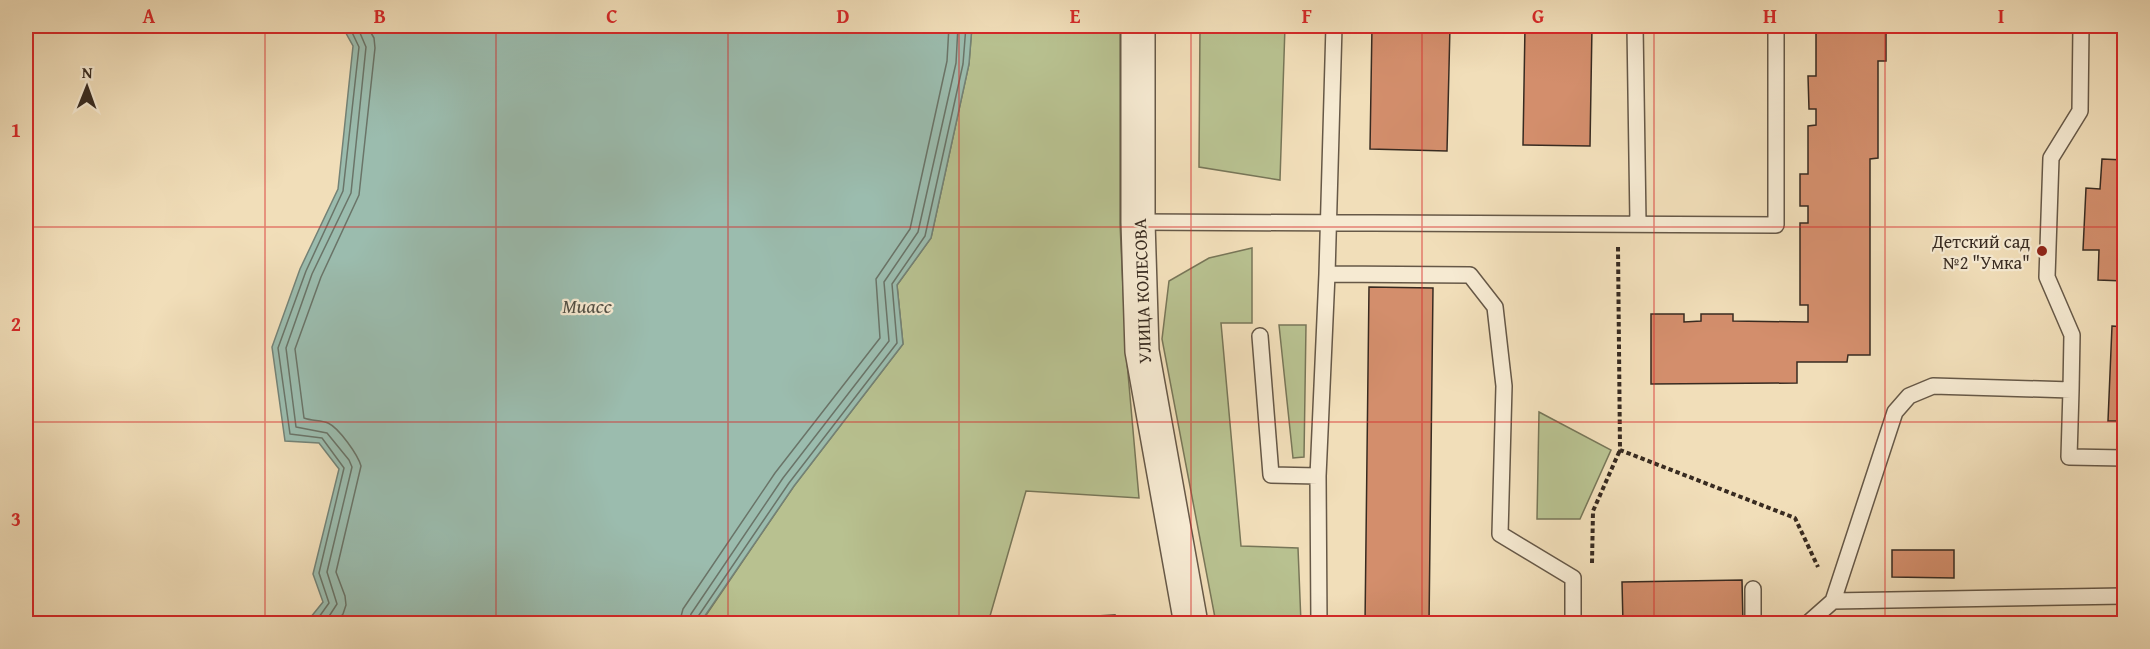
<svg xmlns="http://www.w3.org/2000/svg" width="2150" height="649" font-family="'Gentium Book Plus',serif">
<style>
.green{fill:#b8c190;stroke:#787658;stroke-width:1.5}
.water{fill:#9bbcae;stroke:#738276;stroke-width:1.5}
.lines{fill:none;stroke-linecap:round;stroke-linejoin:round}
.shore{stroke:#6a7468;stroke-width:1.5}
.building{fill:#d38e6c;stroke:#382b21;stroke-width:1.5}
.service-casing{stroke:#665847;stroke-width:18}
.tertiary-casing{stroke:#665847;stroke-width:36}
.path{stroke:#382b21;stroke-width:4;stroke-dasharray:4.5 3;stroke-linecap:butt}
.service{stroke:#f6ead2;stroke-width:15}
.tertiary{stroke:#f6ead2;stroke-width:33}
.grid{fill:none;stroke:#d62828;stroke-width:1.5;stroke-opacity:0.55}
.poi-dot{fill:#8f2418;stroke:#f6ead2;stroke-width:2}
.labels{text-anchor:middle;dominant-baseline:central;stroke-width:4.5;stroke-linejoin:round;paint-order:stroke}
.poi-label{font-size:18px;fill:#382b21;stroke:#f6ead2;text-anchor:end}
.street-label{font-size:18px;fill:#382b21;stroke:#f6ead2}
.water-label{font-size:20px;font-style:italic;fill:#514f44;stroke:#f6ead2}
.neatline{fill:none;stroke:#d62828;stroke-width:2}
.grid-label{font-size:20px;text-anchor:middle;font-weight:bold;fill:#d62828}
</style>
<rect width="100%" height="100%" fill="#f1deb9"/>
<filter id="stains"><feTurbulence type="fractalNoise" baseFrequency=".00333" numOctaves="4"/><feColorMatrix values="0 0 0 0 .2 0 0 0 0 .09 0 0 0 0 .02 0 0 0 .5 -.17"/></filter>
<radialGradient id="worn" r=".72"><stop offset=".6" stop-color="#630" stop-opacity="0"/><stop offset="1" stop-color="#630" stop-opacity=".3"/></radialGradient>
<path class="green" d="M972,26H1120V224L1126,351L1139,498L1026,491L988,623L700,624L794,486L903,344L897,285L931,238L969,64Z
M1200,26H1285L1280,180L1199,167Z
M1252,248V323H1221L1241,546L1298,548L1301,623H1216L1162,339L1169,281L1209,258Z
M1279,325H1306L1304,457L1293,458Z
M1539,412L1611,450L1580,519H1537Z"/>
<path class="water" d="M342,26H972L969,64L931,238L897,285L903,344L794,486L700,623H306L323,602L313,574L339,469L319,443L285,441L272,347L300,269L338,189L353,46Z"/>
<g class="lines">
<path class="shore" d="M314,624L329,603L319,573L344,468L322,438L290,434L278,348L306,271L343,191L359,47L349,26
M324,624L337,604L327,572L352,467L349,460L327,433L296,427L286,348L312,274L351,193L366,47L357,26
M335,624L343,614L346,605L345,596L336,572L361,466C358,455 339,428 328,423C321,420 312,421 304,418L295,349L321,277L359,195L375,48L374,38L367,26
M679,624L683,609L775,473L880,338L876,279L910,229L947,61L949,26
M688,624L691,614L783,478L889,341L884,282L918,232L956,63L958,26
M696,624L697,618L789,483L897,343L892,284L925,236L963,64L966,26"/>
</g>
<path class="building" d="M1372,26H1450L1447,151L1370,149Z
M1525,26H1592L1590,146L1523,145Z
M1824,26H1886V61H1878V158L1870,159V355H1848L1847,362H1797V383L1651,384V314H1684V322L1701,321V314H1733V321L1808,322V305H1800V223H1808V206H1800V174H1808V126L1816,125V109H1809L1808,76H1816V28H1824Z
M2124,26V106H2121Z
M2102,159L2124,160V281L2098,280L2099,250H2083L2086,188L2100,189Z
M1369,287L1433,288L1429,624H1365Z
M2112,326L2124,327V421H2108Z
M1892,550H1954V578L1892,577Z
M1742,580L1743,624H1623L1622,582Z
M1115,615V624H1036L1035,619Z"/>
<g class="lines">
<defs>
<path id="service" d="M1635,26L1638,223
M1138,222L1776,225V26
M1327,274L1470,275L1495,307L1504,386L1500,534L1573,578V624
M1260,336L1271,475L1318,476
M2071,390L2072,335L2047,277L2051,158L2080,111L2081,26
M1833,601L1895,412L1909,396L1933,386L2071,390L2069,457L2124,458
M1319,624L1318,476L1327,274L1334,26
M1753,624V589
M1807,624L1833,601L2124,596"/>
<path id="tertiary" d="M1138,26V222L1142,351L1191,624"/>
</defs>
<use href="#service" class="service-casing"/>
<use href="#tertiary" class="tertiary-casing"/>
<path class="path" d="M1618,247L1620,450L1795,518L1818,567
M1592,563L1593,511L1620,450"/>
<use href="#service" class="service"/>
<use href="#tertiary" class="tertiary"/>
</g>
<path class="grid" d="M265,26V624M496,26V624M728,26V624M959,26V624M1191,26V624M1422,26V624M1654,26V624M1885,26V624M26,227H2124M26,422H2124"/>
<circle class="poi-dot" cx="2042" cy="251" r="6"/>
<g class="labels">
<g class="poi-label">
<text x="2030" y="241">Детский сад<tspan x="2030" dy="21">№2 "Умка"</tspan></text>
</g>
<g class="street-label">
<text transform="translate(1142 291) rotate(-92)">УЛИЦА КОЛЕСОВА</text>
</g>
<g class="water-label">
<text x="587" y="305">Миасс</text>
</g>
</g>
<rect width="2150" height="649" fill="none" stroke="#f1deb9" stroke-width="66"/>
<g transform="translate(87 87) rotate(1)" stroke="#f6ead2" stroke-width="4.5" paint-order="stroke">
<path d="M0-4.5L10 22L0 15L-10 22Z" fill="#382b21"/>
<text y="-9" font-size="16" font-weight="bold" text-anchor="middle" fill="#382b21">N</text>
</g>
<rect x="33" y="33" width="2084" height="583" class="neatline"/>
<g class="grid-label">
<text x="149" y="23">A</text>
<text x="380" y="23">B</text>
<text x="612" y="23">C</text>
<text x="843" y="23">D</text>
<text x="1075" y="23">E</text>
<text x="1307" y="23">F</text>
<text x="1538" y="23">G</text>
<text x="1770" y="23">H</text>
<text x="2001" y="23">I</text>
<text x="16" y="137">1</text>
<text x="16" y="331">2</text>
<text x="16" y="526">3</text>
</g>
<rect width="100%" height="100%" filter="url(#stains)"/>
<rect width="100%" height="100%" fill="url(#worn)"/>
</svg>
